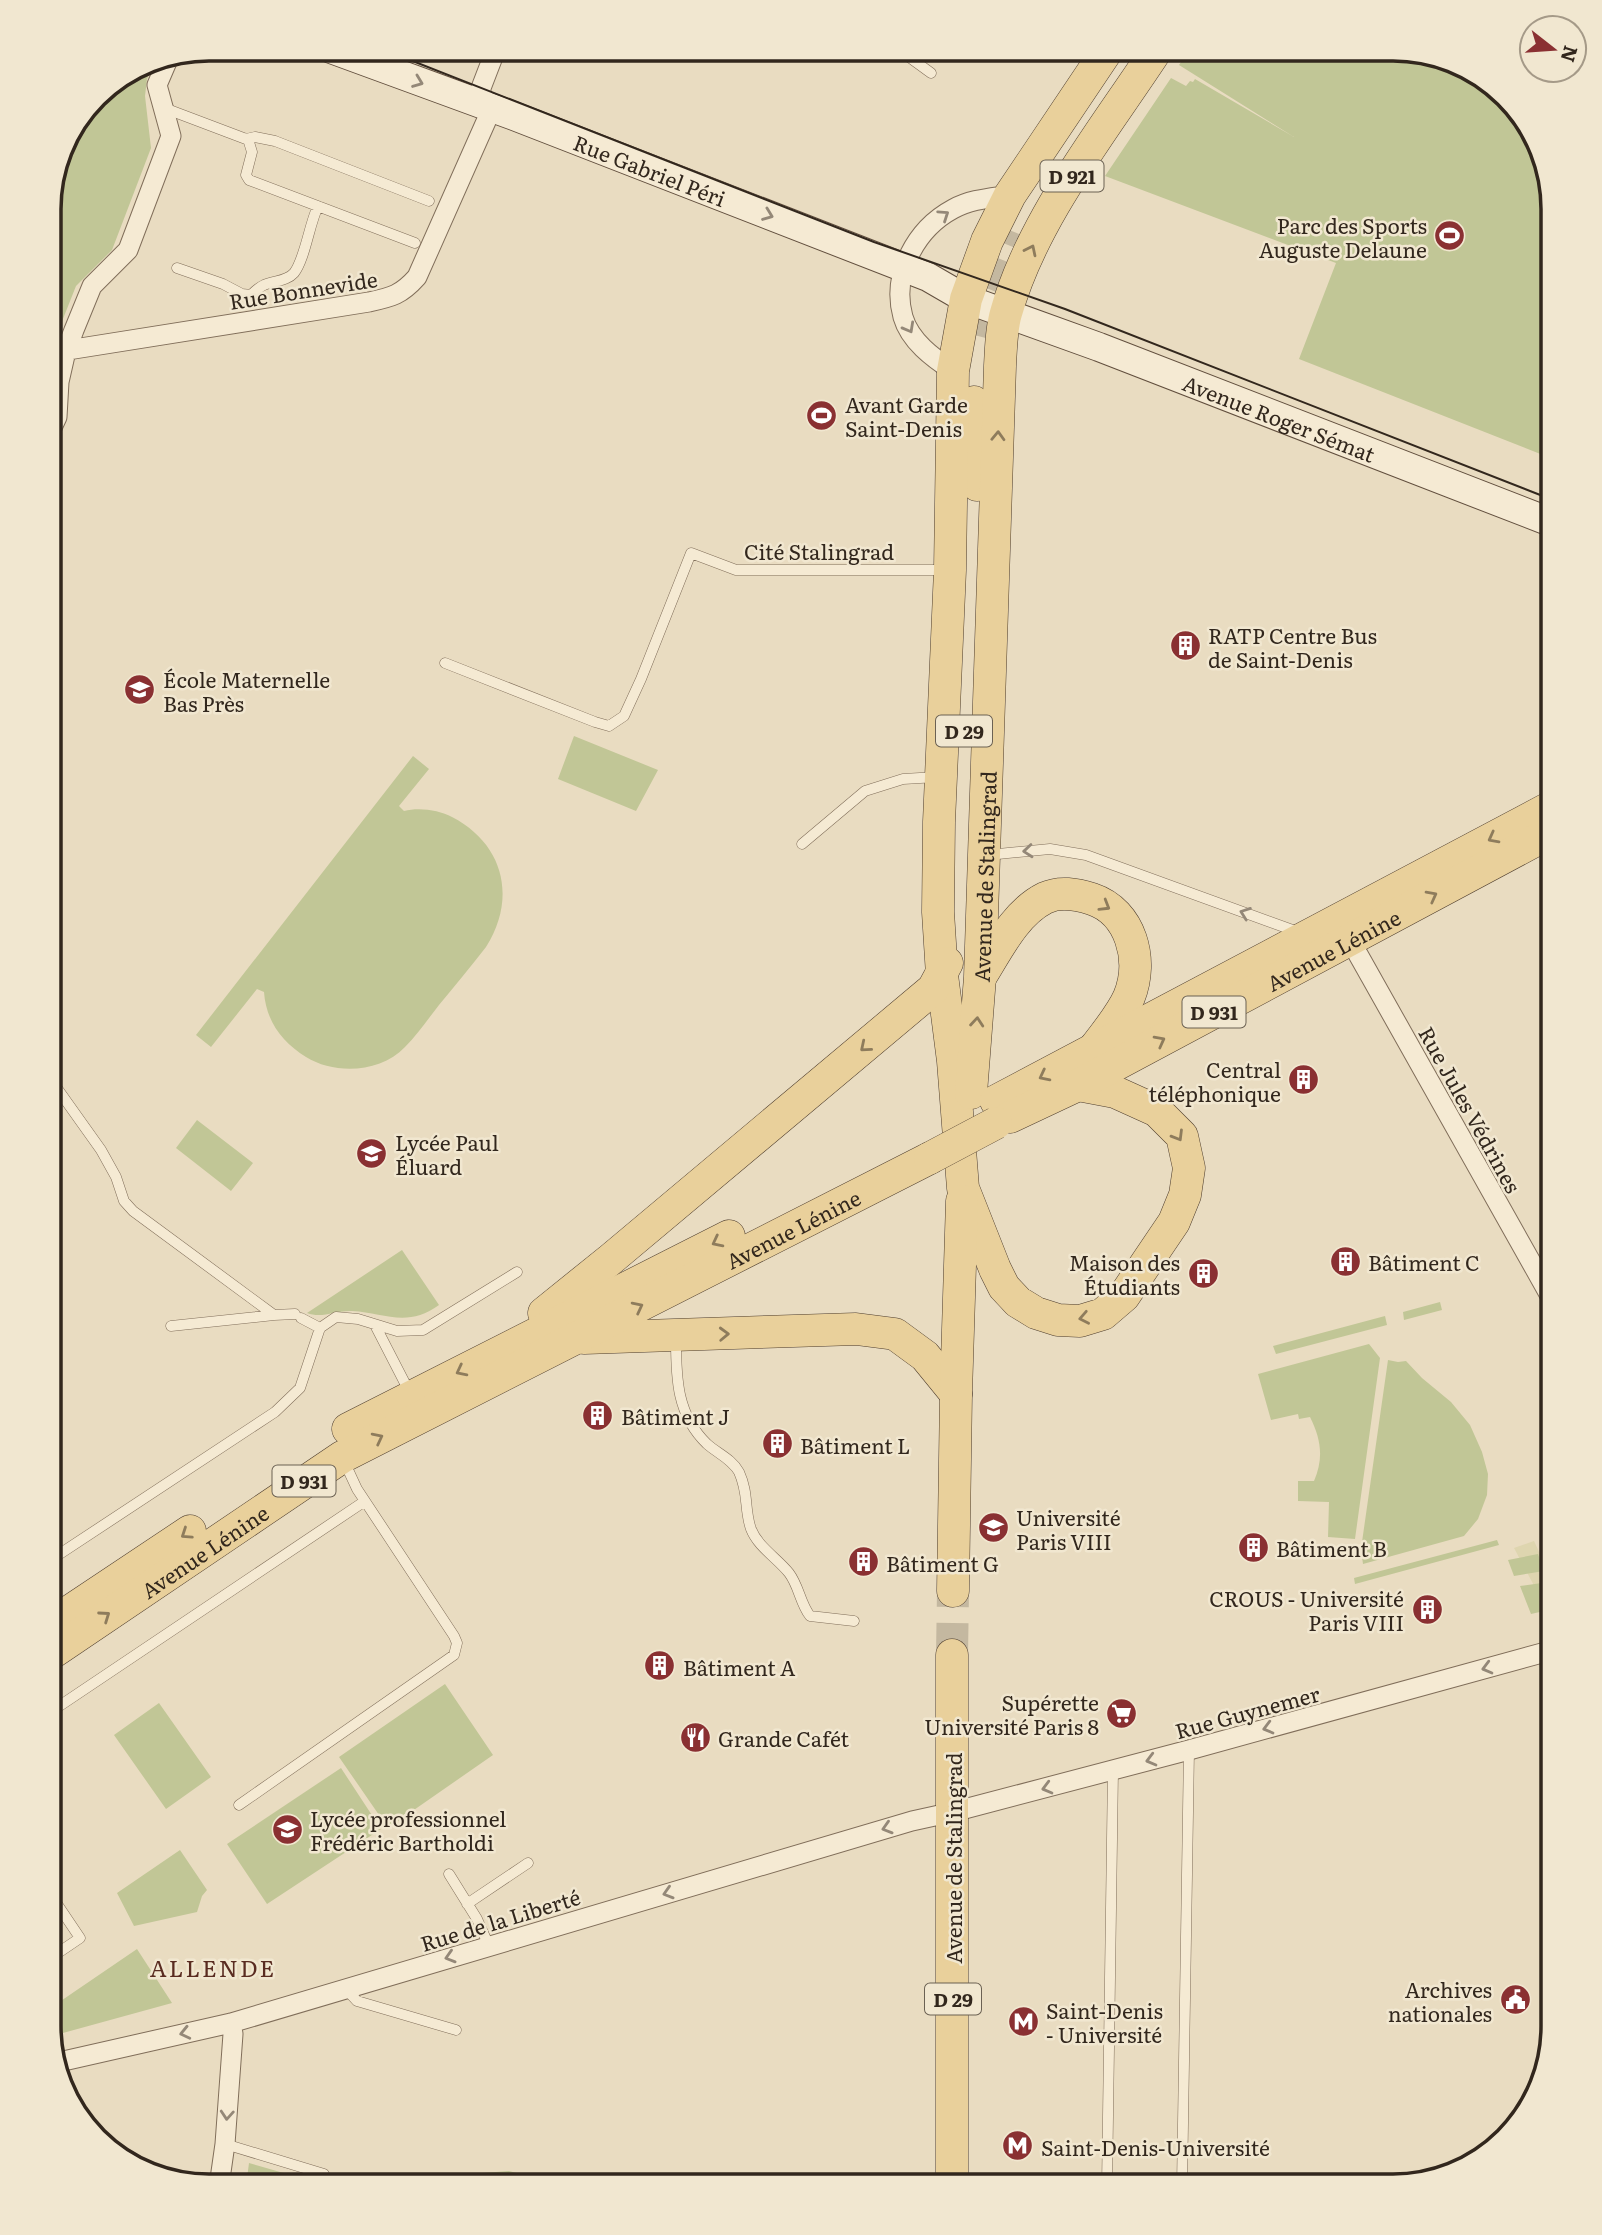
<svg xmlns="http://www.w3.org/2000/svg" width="1602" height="2235" font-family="Literata,serif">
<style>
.farmland{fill:#ded5af}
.green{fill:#c1c696}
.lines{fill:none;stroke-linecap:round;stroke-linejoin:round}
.primary-tunnel{stroke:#c4b8a0;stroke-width:32;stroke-dasharray:32 16;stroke-linecap:butt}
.lane-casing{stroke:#806e5a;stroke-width:11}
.street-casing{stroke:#806e5a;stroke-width:21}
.secondary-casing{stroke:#624f3e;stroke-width:30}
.primary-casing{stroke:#4e3d2e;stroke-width:33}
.lane{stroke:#f5ead3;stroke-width:10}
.street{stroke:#f5ead3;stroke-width:19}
.secondary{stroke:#f5ead3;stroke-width:28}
.primary{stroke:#e9d09b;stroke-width:32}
.tram{stroke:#32271d;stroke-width:2}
.primary-bridge-casing{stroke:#4e3d2e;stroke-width:33;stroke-linecap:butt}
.primary-bridge{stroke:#e9d09b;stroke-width:32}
.oneway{stroke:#948878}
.oneway2{stroke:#8e7c5c}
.labels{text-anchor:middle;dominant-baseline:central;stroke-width:5;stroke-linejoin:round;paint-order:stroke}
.shield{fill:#f1e7d0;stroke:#6b6153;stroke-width:2}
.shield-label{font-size:19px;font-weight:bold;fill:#32271d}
.street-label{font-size:21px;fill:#32271d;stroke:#f1e7d0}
.poi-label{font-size:21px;fill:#32271d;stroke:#f1e7d0;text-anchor:start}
.neighbourhood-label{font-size:23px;letter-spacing:2px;fill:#5a2c21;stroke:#f1e7d0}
.rim{fill:none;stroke:#32271d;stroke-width:3.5}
</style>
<rect width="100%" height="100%" fill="#e9dcc1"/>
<path class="farmland" d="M1534,1541L1553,1582V1611L1548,1612L1514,1548Z"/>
<path class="green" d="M1190,49H1403L1473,71L1531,129L1553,209V459L1299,359L1336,263L1105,176L1171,78L1186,86L1190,81L1193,82L1195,79L1294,137L1179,65Z
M155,60L147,79L145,96L151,148L112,250L76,286L57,334L49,335V198L66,138L103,89L148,61Z
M574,736L658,770L636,811L558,779Z
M413,756L429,769L399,806L404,811C419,807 439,810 452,817C504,844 517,898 486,947C471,966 455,986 439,1005C428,1019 417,1035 405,1047C380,1073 335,1075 306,1057C282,1042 266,1021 264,992L257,989L211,1047L196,1035Z
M197,1120L253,1163L231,1191L176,1148Z
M402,1250L439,1305C408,1328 384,1313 352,1311C336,1310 322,1319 307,1313Z
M1440,1302L1442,1310L1404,1320L1403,1312Z
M1385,1316L1387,1325L1276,1354L1273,1346Z
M1369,1344L1380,1358L1355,1539L1328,1537L1329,1502L1298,1501V1481H1314C1324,1458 1321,1439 1310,1417L1299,1419L1298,1414L1271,1420L1258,1374Z
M1388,1360L1398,1362L1406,1361L1422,1378L1451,1402L1470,1425L1482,1452L1488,1474L1487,1495L1478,1519L1464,1536L1363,1564L1361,1549Z
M1497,1540L1499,1545L1355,1584L1354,1578Z
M1538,1554L1544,1571L1514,1576L1508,1560Z
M1549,1582L1553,1609L1531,1614L1520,1586Z
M445,1684L493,1755L388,1828L339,1757Z
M159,1703L211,1777L166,1809L114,1735Z
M341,1768L381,1829L267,1904L227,1844Z
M180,1850L207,1890L202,1896L197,1912L134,1926L117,1893Z
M137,1949L172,2003L52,2036L49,2009Z
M249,2163L329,2186H246Z
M509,2171L539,2179L551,2186H469L483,2173Z"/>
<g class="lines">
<path class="primary-tunnel" d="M978,336L989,294L1014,232
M952,1655L953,1591"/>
<defs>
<path id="lane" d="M898,49L931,73
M164,108L246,139L255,137L275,141L429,201
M248,139L252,152L246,175L249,180L415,243
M177,268L223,284L242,294L251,295C255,291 259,287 264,285C274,280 286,282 294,273C305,259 309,225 318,206
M445,663L595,722L609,726L624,716L641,679L691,553L736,570H946
M802,844L865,791L903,779L937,777
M988,855L1050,849L1086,855L1298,932
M49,1077L101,1150L116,1177L124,1201L133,1211L274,1315L171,1326
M274,1315L295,1314
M301,1318L320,1328
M375,1325L410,1393
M676,1340C676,1379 677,1415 707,1444C717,1453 732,1459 739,1472C749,1494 744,1509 751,1529C758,1547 777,1558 789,1573C799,1586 800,1603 810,1616L854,1621
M49,1561L275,1412L300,1388L320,1328L336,1317L358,1319L397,1331L423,1330L517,1272
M49,1713L365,1501
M239,1805L454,1655L457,1643L454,1636L357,1489L344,1461
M449,1874L477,1919L489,1946
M467,1904L528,1863
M49,1959L80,1938L49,1892
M346,1989L357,2001L456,2030
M225,2144L324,2174
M1107,2186L1113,1770
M1182,2186L1189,1750"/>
<path id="street" d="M49,353L369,302C392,297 401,295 417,277L492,108L481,95V88L496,49
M953,371C933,358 910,341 903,317C891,274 916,229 953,209C971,199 991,198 1010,195
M49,434L57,417L59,382L66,351L74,330L92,286L128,250L171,136L157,85L169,57
M1350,940L1553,1301
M1552,1721H1553
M59,2062L231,2023L912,1821L953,1812L1189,1750L1553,1650
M219,2186L225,2144L233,2034L231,2023"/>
<g id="secondary">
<path id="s1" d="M331,49L514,116L928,277L966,299L1099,347L1553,523"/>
</g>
<g id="primary">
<path d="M974,402L977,485"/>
<path d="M981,976C998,949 1015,913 1045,898C1060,891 1076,894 1092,899C1131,912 1144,960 1129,997C1121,1015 1108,1030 1096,1046"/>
<path d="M1078,1085L1115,1092L1157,1111L1182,1136L1189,1168L1185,1195L1174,1222L1124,1296L1103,1314L1080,1321L1058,1320L1036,1313L1018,1302L1004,1287L995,1269L963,1188L953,1061L942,975L938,912L939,822L950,570L953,371L966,299L987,241L1010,195L1108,49"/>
<path id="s2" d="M971,1093L980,977L1000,366C1001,349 1001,330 1006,313C1032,219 1104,130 1157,49"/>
<path d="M996,1101L1553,806"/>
<path id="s3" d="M1010,1117L1078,1085L1553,831"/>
<path d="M544,1313L611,1259L933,989L947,963"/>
<path d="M584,1338L856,1329L895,1334L925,1356L956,1394"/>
<path d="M348,1429L729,1236"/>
<path d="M953,1591L956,1394L962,1201"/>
<path d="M49,1625L190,1531"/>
<path id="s4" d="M49,1655L342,1457L930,1158"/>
<path d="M952,2186V1655"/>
</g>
</defs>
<use href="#lane" class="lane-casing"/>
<use href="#street" class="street-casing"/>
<use href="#secondary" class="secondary-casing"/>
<use href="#primary" class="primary-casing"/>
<use href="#lane" class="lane"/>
<use href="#street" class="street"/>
<use href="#secondary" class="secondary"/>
<use href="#primary" class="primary"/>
<path class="tram" d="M382,49L874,242L1065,309L1553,500"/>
<defs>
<path id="primary-bridge" d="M930,1158L996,1123"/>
</defs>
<use href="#primary-bridge" class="primary-bridge-casing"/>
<use href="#primary-bridge" class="primary-bridge"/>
</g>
<defs><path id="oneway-chevron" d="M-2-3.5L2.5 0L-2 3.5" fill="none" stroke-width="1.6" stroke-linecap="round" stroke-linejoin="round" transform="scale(1.75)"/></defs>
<g class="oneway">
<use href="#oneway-chevron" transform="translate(418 82) rotate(21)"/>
<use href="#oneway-chevron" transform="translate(768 215) rotate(21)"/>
<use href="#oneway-chevron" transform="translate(944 215) rotate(-34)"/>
<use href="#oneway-chevron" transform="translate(909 328) rotate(61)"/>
<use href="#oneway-chevron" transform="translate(1028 851) rotate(175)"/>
<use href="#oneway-chevron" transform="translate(1245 913) rotate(-160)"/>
<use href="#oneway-chevron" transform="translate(1487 1668) rotate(165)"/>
<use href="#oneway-chevron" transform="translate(1268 1728) rotate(165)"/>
<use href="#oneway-chevron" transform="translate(1151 1760) rotate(165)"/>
<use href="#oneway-chevron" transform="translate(1047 1788) rotate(165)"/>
<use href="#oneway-chevron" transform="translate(887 1828) rotate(163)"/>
<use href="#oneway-chevron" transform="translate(668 1893) rotate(163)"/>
<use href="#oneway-chevron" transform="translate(450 1957) rotate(163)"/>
<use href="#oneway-chevron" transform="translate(185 2033) rotate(167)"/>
<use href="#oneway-chevron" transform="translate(227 2115) rotate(94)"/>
</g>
<g class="oneway2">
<use href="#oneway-chevron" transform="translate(1031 250) rotate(-64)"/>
<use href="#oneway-chevron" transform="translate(998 436) rotate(-88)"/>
<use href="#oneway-chevron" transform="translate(1493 838) rotate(152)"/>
<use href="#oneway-chevron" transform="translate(1432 896) rotate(-28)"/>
<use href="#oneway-chevron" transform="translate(1105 906) rotate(31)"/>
<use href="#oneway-chevron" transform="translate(977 1022) rotate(-85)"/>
<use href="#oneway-chevron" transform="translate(1160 1041) rotate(-28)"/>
<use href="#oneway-chevron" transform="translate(865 1047) rotate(140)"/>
<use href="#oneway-chevron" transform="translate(1044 1076) rotate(153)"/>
<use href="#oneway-chevron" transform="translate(1178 1136) rotate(59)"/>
<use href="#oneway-chevron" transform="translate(717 1242) rotate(153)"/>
<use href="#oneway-chevron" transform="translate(638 1307) rotate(-27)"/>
<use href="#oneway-chevron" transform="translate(1084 1318) rotate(169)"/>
<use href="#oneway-chevron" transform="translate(724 1334) rotate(-2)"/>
<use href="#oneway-chevron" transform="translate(461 1371) rotate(153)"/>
<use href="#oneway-chevron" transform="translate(378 1438) rotate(-27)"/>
<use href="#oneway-chevron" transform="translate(186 1534) rotate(146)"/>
<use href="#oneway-chevron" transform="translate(105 1616) rotate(-35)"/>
</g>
<defs>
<symbol id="stadium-disc" viewBox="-11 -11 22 22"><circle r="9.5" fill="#8a3032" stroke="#f1e7d0"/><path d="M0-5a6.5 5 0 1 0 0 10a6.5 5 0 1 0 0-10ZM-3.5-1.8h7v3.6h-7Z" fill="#fff"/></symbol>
<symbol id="building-disc" viewBox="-11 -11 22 22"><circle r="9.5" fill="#8a3032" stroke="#f1e7d0"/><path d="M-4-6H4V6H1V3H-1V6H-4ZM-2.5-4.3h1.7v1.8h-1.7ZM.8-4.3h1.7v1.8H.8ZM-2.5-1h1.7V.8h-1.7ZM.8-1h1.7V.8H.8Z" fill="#fff"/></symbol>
<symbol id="school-disc" viewBox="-11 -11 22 22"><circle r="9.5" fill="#8a3032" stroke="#f1e7d0"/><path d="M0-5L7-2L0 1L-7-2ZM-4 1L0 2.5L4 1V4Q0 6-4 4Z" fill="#fff"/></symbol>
<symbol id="university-disc" viewBox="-11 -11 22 22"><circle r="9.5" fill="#8a3032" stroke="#f1e7d0"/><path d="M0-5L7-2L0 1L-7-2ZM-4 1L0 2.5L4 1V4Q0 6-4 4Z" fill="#fff"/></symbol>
<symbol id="supermarket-disc" viewBox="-11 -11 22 22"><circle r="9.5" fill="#8a3032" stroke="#f1e7d0"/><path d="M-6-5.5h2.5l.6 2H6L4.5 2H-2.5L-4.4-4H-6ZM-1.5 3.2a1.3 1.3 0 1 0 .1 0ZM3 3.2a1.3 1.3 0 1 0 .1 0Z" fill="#fff"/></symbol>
<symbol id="restaurant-disc" viewBox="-11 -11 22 22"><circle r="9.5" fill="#8a3032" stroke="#f1e7d0"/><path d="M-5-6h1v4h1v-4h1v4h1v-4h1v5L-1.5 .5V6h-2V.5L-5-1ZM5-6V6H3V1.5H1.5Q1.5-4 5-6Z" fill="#fff"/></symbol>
<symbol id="civic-disc" viewBox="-11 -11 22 22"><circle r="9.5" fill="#8a3032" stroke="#f1e7d0"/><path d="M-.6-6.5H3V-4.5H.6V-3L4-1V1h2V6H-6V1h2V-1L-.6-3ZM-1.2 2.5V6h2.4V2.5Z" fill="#fff"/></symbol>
<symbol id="metro-disc" viewBox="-11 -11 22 22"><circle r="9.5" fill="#8a3032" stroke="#f1e7d0"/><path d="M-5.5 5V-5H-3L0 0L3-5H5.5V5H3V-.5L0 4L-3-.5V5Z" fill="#fff"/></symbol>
</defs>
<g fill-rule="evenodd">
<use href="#stadium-disc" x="1432" y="218" width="35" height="35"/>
<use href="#stadium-disc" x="804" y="398" width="35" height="35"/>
<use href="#building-disc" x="1168" y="628" width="35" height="35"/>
<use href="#school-disc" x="122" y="672" width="35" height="35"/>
<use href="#building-disc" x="1286" y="1062" width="35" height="35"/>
<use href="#school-disc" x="354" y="1136" width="35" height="35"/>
<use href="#building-disc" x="1328" y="1244" width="35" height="35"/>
<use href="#building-disc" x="1186" y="1256" width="35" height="35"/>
<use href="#building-disc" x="580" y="1398" width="35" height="35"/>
<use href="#building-disc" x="760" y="1426" width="35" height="35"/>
<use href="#university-disc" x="976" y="1510" width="35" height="35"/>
<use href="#building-disc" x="1236" y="1530" width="35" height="35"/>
<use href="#building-disc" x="846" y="1544" width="35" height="35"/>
<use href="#building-disc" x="1410" y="1592" width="35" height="35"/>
<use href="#building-disc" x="642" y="1648" width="35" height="35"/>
<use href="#supermarket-disc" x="1104" y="1696" width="35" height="35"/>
<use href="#restaurant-disc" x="678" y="1720" width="35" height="35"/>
<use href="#school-disc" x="270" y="1812" width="35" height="35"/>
<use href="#civic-disc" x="1498" y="1982" width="35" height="35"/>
<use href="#metro-disc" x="1006" y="2004" width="35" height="35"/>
<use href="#metro-disc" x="1000" y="2128" width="35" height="35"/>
</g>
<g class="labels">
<g class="shield">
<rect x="1040.5" y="160.5" width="63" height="31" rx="5"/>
<rect x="936" y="715.5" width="56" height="31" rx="5"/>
<rect x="1182.5" y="996.5" width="63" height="31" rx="5"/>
<rect x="272.5" y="1465.5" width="63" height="31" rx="5"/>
<rect x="925" y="1983.5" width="56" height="31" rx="5"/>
</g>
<g class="shield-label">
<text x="1072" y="176">D 921</text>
<text x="964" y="731">D 29</text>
<text x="1214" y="1012">D 931</text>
<text x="304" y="1481">D 931</text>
<text x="953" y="1999">D 29</text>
</g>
<g class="street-label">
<text stroke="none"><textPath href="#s1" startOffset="341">Rue Gabriel Péri</textPath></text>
<text transform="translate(303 289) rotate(-9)">Rue Bonnevide</text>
<text stroke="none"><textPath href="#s1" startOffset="1018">Avenue Roger Sémat</textPath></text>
<text x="819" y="550">Cité Stalingrad</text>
<text stroke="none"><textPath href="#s2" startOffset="217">Avenue de Stalingrad</textPath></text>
<text stroke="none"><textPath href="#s3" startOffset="364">Avenue Lénine</textPath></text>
<text transform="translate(1471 1109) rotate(61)">Rue Jules Védrines</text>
<text stroke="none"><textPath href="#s4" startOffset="859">Avenue Lénine</textPath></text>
<text stroke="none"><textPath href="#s4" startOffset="187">Avenue Lénine</textPath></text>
<text transform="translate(1247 1711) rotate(-15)">Rue Guynemer</text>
<text transform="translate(952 1858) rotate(-90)">Avenue de Stalingrad</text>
<text transform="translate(500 1919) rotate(-17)">Rue de la Liberté</text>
</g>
<g class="poi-label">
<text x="1427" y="224" text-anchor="end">Parc des Sports<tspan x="1427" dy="24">Auguste Delaune</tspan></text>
<text x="845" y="403">Avant Garde<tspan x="845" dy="24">Saint-Denis</tspan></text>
<text x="1208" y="634">RATP Centre Bus<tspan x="1208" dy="24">de Saint-Denis</tspan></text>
<text x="163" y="678">École Maternelle<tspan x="163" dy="24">Bas Près</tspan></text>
<text x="1281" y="1068" text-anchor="end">Central<tspan x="1281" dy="24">téléphonique</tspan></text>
<text x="395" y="1141">Lycée Paul<tspan x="395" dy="24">Éluard</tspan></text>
<text x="1180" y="1261" text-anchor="end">Maison des<tspan x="1180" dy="24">Étudiants</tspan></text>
<text x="1368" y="1261">Bâtiment C</text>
<text x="621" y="1415">Bâtiment J</text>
<text x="800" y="1444">Bâtiment L</text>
<text x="1016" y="1516">Université<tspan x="1016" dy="24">Paris VIII</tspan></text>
<text x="1276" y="1547">Bâtiment B</text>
<text x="886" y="1562">Bâtiment G</text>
<text x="1404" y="1597" text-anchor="end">CROUS - Université<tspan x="1404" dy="24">Paris VIII</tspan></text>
<text x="683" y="1666">Bâtiment A</text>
<text x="1099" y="1701" text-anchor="end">Supérette<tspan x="1099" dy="24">Université Paris 8</tspan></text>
<text x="718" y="1737">Grande Cafét</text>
<text x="310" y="1817">Lycée professionnel<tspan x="310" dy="24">Frédéric Bartholdi</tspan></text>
<text x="1492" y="1988" text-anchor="end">Archives<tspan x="1492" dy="24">nationales</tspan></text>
<text x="1046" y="2009">Saint-Denis<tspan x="1046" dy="24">- Université</tspan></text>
<text x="1041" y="2146">Saint-Denis-Université</text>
</g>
<g class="neighbourhood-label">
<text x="213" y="1967">ALLENDE</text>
</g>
</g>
<path d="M0 0H1602V2235H0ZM209 61H1393A148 148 0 0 1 1541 209V2026A148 148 0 0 1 1393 2174H209A148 148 0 0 1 61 2026V209A148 148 0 0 1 209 61Z" fill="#f1e7d0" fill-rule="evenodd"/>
<path class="rim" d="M209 61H1393A148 148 0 0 1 1541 209V2026A148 148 0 0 1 1393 2174H209A148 148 0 0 1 61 2026V209A148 148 0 0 1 209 61Z"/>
<g transform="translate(1553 49) rotate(107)"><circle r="33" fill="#f1e7d0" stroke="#a59a88" stroke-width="2"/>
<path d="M0-5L12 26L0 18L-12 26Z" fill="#8a3032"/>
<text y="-10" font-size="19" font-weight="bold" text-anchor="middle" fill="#32271d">N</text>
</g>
</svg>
